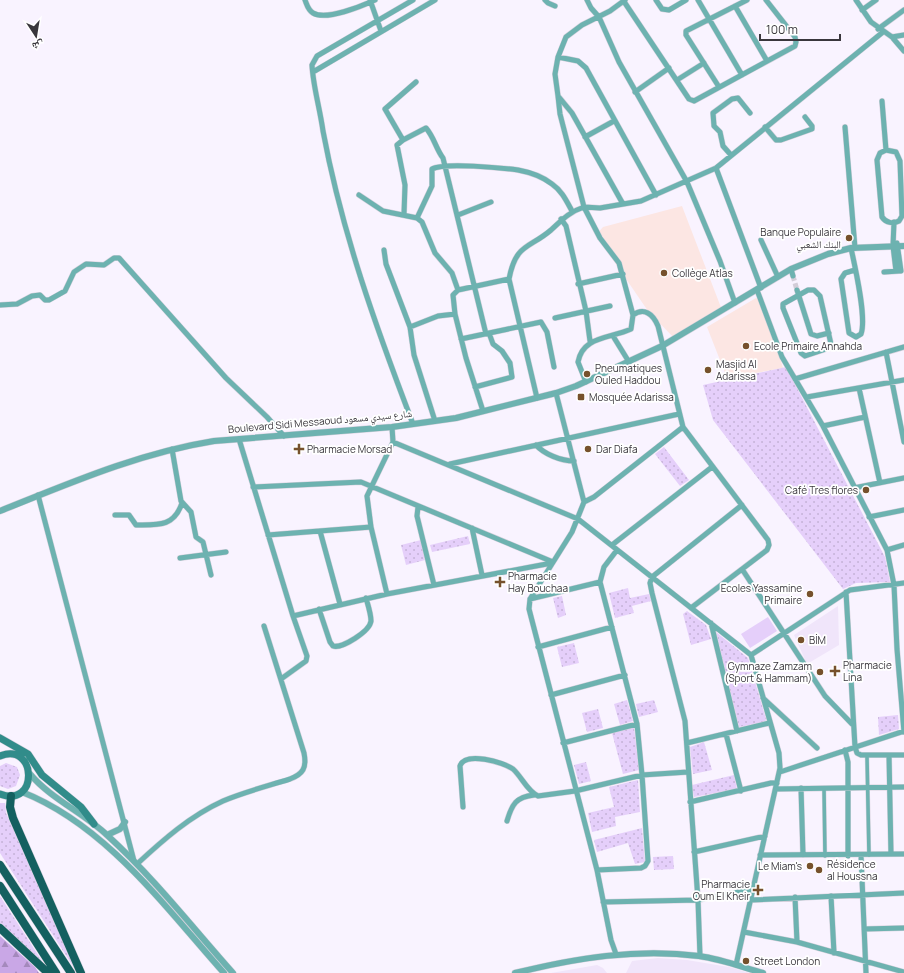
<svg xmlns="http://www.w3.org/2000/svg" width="904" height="973" font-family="Manrope,'Noto Naskh Arabic',sans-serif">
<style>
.built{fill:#f0e5fa}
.education{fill:#fce6e3}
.grass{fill:url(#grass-dots)}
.forest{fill:url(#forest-firs)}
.garden{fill:#e5cffa}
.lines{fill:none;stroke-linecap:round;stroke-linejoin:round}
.minor-tunnel{stroke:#d3cdd8;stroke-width:5;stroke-dasharray:5 2.5;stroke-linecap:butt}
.pedestrian-casing{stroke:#d6d1dc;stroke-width:4.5}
.minor-casing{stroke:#d6d1dc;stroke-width:6}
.tertiary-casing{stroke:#d6d1dc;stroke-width:7}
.secondary-casing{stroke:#d6d1dc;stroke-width:8}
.trunk-casing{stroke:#d6d1dc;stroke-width:9}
.pedestrian{stroke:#6db2b0;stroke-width:3.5}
.minor{stroke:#6db2b0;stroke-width:5}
.tertiary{stroke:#6db2b0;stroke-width:6}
.secondary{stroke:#318c8a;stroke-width:7}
.trunk{stroke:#146060;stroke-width:8}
.poi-dot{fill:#76512c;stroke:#fff;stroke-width:1.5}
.labels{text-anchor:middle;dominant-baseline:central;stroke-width:3.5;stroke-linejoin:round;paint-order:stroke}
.poi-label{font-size:10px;fill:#39363c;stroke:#fff;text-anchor:start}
.street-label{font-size:10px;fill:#39363c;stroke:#fff}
</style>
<defs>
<pattern id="grass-dots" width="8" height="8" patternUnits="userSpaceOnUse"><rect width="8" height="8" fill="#e5cffa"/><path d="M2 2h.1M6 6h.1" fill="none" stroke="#c5b2d7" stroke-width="1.8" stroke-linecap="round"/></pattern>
<pattern id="forest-firs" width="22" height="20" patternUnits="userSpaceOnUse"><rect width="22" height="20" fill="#c9a7e6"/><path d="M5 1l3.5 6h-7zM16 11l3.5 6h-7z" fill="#a489bc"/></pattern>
</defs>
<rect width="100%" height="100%" fill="#f9f3ff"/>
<path class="built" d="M838,606L839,645L807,664L794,635Z
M658,958L687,960L729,967L750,973H626L632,961Z
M597,965L603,968L607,973H551Z"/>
<path class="education" d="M682,206L722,310L674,338L648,311L596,235L603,227Z
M756,298L760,300L764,306L783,368L727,378L707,327Z"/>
<path class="grass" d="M786,367L885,557L890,582L856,583L843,589L713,420L703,385Z
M664,447L689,480L680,486L655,454Z
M468,536L470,544L432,552L430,545Z
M421,540L425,560L406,565L401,545Z
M628,588L630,598L649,594L651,601L632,606L634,613L615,618L609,593Z
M562,596L566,615L558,618L553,598Z
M687,611L706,625L711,639L691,645L683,614Z
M716,632L748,658L766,719L765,722L739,727Z
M574,643L579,663L562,667L557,647Z
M627,700L633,721L620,725L614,704Z
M654,700L658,712L639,717L636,704Z
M598,709L603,728L587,732L582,713Z
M898,715L899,729L879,735L878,717Z
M634,727L639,770L623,774L612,733Z
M704,742L712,770L693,774L690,747Z
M586,762L591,781L579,784L574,765Z
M6,763L17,767L20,775L16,786L8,789L0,786V766Z
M734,775L737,789L694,797L692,785Z
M638,780L640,812L615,817L616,826L592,832L588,813L614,807L609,787Z
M0,803H5L6,813L76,971L0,853Z
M642,828L645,862L635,864L628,843L597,852L594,840Z
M673,856L674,869L654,870L653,857Z
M0,896L42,961V962L0,924Z"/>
<path class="forest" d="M0,936L35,967L39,973H0Z"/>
<path class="garden" d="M768,617L777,631L750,648L741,634Z"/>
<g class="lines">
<path class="minor-tunnel" d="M793,276L797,290"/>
<defs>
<path id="pedestrian" d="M867,756L869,855
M824,788L825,856"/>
<path id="minor" d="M305,0C307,5 308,10 313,13C326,21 362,6 375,0
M370,0L381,31
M413,0L317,56L312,65C313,86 320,109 323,131C342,233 376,327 413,424
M545,0L548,3L555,6
M587,0L591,8L599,17L619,62L687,182L720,261L735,303
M623,0L689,99L694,101L795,46L796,42L795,37L766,0
M656,0L662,9L669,10L686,0
M698,0L742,75
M856,0L871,22L892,37L904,51
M735,6L767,61
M862,10L876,0
M878,29L904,10
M892,37L904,35
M558,57L578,61L586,68L656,195
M313,72L435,0
M677,80L704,63
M719,87L686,35V31L747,0
M635,92L669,68
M558,96L560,114L584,207L600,208L641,201L716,168L883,32
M882,101L886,150
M765,127L776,140H781L812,129V126L805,117
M845,127L855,248
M585,137L614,121
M403,140L385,109L416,82
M886,150L896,152L900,161L902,216L899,221C893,224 886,223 882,217L877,160L880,153Z
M731,155L723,146L720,132L714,126L713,113L732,99L738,98L750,113
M716,168L761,288
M359,195L383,211L417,218L422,222L435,253L452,273L458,290
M623,204L572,113L558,96L555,74L558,57L566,37L582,25L610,11L625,0
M404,214L405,185L397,145L403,140L426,128C434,137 436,149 443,158L486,334
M458,215L491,202
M417,218L432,186V169C444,162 502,168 518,170C529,172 543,177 552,184C562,191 566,200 572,211
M561,219L566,226L586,311L590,341
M894,222L893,246L896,271
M761,240L778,277
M897,243L901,271
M851,248C855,267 867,318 861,334L856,337L849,333L841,279L845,273L855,270
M384,250L386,264L410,327L414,355L435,421
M791,269L793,276
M884,272L899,271
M578,284L623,274
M757,290L782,357L823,426L887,550L894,585L897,649L904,732
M797,290L811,334L817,336L829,333
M808,290H814L820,296L831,344L829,348L805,356L801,353L783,308V304Z
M0,305L17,304L32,296L40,295L45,300H49L65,291L74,272L86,264L104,265L114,258H119L226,378L267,417L284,436
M555,318L610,306
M410,327L438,316L455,314
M613,336L629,362
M461,339L541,322L547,332L554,367
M886,352L904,442
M795,379L904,347
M586,382L578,362C583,336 609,339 631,329L633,315C644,307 653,314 658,326L683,427L768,540L769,545L767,550L691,608
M475,387L512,377L510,363L502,351L493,344L489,333
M859,388L880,483
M556,393L584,502L572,532L530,599L529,609L597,870L611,940L616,954
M807,397L904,380
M537,398L509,279C516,243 529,249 551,230C562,220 569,212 584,207L600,238L619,263L633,315
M483,411L466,358L455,314L453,295L458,290L509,279
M823,426L865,417
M239,439L293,616L307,656L306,661L281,679
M393,442L578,519L751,655L779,753L780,768L736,965
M536,445C544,454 561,461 574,461
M172,449L181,501L191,512L196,537L203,542L211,575
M450,464L679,414
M253,487L361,482L553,562
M854,488L904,478
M38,495L134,861
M584,502L594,497L683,427
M418,507L417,516L434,585
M115,515H129L136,525C158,525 174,527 182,503
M869,517L904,510
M472,528L482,575
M320,531L340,604
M268,535L371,527
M612,545L712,467
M887,550L904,545
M180,558L226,552
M742,569L825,696L852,724
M846,592L855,747L857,753L861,755H904
M387,594L371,527L367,496L393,442L392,427
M530,599L600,582
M319,609L330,642L333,646C342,649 370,631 371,621C371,614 368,605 366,598
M293,616L387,594L552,563
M711,623L737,731
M538,647L612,627
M751,655L850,590L904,583
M551,695L625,675
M763,698L817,748
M726,734L741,791
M563,743L637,724
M687,743L769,723
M845,750L848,762V856
M889,755L891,854
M780,772L904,731
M801,788L803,855
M776,789L904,787
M690,802L771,783H777
M463,807L460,766C465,751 503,762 513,769C522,777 527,791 538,796L575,791L642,775L688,772
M507,821C512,804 516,797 534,795
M694,852L765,836
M760,855L904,854
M861,855L866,973
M137,864C163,840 190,816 223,801C244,792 268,786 290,779C303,774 307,768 304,753L264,626
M597,870L641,868L645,866L648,861L642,775L637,724L600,582L604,567L617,550
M831,896L834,953
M795,897L797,942
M751,900L904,893
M603,902L698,900L744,891H752
M864,929L904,928
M744,932L797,942L904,972
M700,956L698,900L685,721L652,593L650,583L652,577L742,505"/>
<path id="tertiary" d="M0,511C70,483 139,453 214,441L392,427L456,418L556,393L576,386L662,346L791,269L828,254L851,248L904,246
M30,774C51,799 84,813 108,836C154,878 192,927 233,973
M22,792C106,825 165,907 224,973
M107,835L120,829L125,822
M515,973C576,958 637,948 699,956C721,959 742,967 763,973"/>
<path id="secondary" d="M0,738L28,754L42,775L81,807L94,824
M0,756C37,741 39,809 0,794"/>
<path id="trunk" d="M11,796L10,807L13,818L81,973
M0,865L71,973
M0,886L56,973
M0,928L48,973"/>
</defs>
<use href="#pedestrian" class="pedestrian-casing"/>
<use href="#minor" class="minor-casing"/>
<use href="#tertiary" class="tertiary-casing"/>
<use href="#secondary" class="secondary-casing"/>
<use href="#trunk" class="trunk-casing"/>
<use href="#pedestrian" class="pedestrian"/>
<use href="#minor" class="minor"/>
<use href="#tertiary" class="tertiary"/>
<use href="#secondary" class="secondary"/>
<use href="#trunk" class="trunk"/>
</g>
<g class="poi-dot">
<circle cx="849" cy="238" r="4"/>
<circle cx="664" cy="273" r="4"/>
<circle cx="746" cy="346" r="4"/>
<circle cx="708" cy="370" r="4"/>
<circle cx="587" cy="374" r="4"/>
<rect x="577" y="393" width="8" height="8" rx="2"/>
<path d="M297 443h4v4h4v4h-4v4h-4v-4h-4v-4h4z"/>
<circle cx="588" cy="449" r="4"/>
<circle cx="866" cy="490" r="4"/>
<path d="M498 576h4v4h4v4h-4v4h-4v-4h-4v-4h4z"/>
<circle cx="810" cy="594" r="4"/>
<circle cx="801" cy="640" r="4"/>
<path d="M833 665h4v4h4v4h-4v4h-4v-4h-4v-4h4z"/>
<circle cx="820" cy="672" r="4"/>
<circle cx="810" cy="866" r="4"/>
<circle cx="819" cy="870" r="4"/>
<path d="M756 884h4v4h4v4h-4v4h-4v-4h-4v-4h4z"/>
<circle cx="746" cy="961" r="4"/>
</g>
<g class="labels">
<g class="poi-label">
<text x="841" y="232" text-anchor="end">Banque Populaire<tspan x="841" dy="12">البنك الشعبي</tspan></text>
<text x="672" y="273">Collège Atlas</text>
<text x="754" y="346">Ecole Primaire Annahda</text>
<text x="716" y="364">Masjid Al<tspan x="716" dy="12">Adarissa</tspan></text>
<text x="595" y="368">Pneumatiques<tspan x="595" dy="12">Ouled Haddou</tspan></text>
<text x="589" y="397">Mosquée Adarissa</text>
<text x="307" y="449">Pharmacie Morsad</text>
<text x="596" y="449">Dar Diafa</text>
<text x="858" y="490" text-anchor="end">Café Tres flores</text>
<text x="508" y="576">Pharmacie<tspan x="508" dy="12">Hay Bouchaa</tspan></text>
<text x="802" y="588" text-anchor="end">Ecoles Yassamine<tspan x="802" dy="12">Primaire</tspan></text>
<text x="809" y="640">BİM</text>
<text x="843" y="665">Pharmacie<tspan x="843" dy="12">Lina</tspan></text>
<text x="812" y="666" text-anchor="end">Gymnaze Zamzam<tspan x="812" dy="12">(Sport &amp; Hammam)</tspan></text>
<text x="827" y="864">Résidence<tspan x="827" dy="12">al Houssna</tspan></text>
<text x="802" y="866" text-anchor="end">Le Miam's</text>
<text x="750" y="884" text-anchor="end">Pharmacie<tspan x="750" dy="12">Oum El Kheir</tspan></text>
<text x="754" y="961">Street London</text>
</g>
<g class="street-label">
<text transform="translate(320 421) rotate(-5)">Boulevard Sidi Messaoud شارع سيدي مسعود</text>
</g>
</g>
<g transform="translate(36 36) rotate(168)" stroke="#ffffff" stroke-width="3" paint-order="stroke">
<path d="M0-3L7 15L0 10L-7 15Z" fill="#39363c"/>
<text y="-6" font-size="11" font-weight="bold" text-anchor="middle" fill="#39363c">ش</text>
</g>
<path d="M760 34v6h80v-6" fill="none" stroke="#39363c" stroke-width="2"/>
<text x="766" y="34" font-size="12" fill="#39363c" stroke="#ffffff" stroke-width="3" paint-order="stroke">100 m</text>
</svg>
